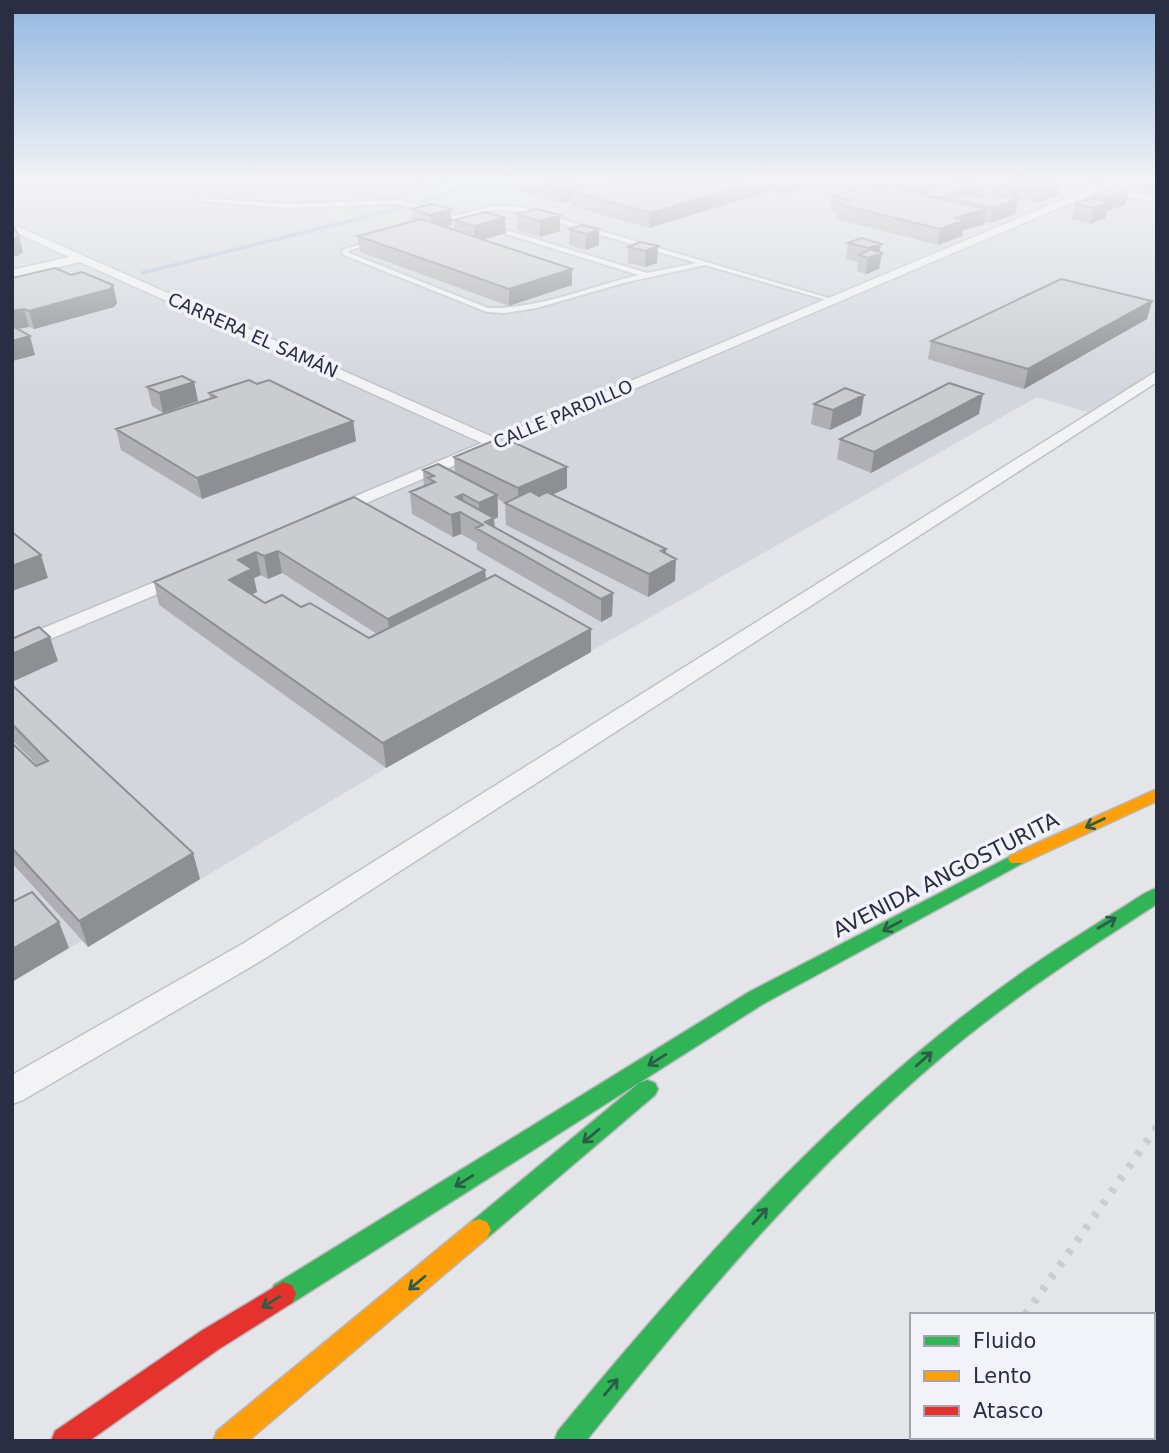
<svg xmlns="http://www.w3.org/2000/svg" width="1169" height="1453" font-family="'DejaVu Sans',sans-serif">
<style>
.built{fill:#d4d6dd}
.green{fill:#d2dcd4}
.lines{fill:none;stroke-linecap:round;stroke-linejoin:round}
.stream{stroke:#b2bcd3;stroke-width:3.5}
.lane-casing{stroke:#c1c2c6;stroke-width:4}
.street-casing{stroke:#c1c2c6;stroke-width:3}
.fast-casing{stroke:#b6b8bd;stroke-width:3}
.slow-casing{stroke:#b6b8bd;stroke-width:3}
.jam-casing{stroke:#b6b8bd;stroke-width:3}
.lane{fill:#f3f3f5;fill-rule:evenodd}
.street{fill:#f3f3f5;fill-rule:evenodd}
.fast{fill:#30b455;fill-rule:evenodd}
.slow{fill:#ff9f0a;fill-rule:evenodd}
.jam{fill:#e5322d;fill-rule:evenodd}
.rail{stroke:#cccdd0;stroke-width:8;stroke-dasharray:5 10;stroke-linecap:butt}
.wall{fill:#afafb3;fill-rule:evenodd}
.shaded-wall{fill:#8e8f92}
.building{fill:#cbccd0;stroke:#8e8f92;stroke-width:2}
.oneway{stroke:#2c5d49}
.labels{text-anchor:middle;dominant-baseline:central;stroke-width:7;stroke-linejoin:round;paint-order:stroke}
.far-street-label{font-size:18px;fill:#2a2e42;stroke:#f2f3f8}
.street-label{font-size:21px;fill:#2a2e42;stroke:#f2f3f8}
</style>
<rect width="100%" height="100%" fill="#e4e5e8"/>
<path class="built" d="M12,182H465L456,184L544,199L495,185L509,182H858L909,194L951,182H1115L1101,188L1157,200V375L1093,414L1037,397L386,768L88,947L82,941L12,981Z"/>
<path class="green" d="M465,182H509L497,185L547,199L430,206L412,200Z"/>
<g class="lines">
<path class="stream" d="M422,202L480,182
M142,273L401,208"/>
<defs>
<path id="lane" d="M1111,182H1118L1101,189L1096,188Z
M197,198L286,204L399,200L456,216L493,206L519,207L835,300L830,301L705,265L627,282L536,308L504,313L487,312L344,255L342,250L378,239V241L348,251L349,253L488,308C541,309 588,287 639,275L490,229L492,226L647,273L697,263L519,211L493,210L462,218L477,222L475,225L399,204L286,208L199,201Z"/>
<path id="street" d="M1062,182H1080L1157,197V203L1099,191L331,518L322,513L325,509L482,443L80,262L12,278V270L69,257L12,231V224L495,438L1088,189Z
M1157,371V382L264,959L23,1100L12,1104V1075L244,943Z
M184,570L191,572L194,576L191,580L12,655V641Z"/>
<path id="fast" d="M1017,853L1023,855L1026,859L1023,863L763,1004L292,1303L283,1306L274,1303L270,1294L274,1285L749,992Z
M1157,888V904C1081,953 1006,1002 937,1061C806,1173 694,1306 586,1441H554L558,1431C706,1252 861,1077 1057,949C1078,936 1099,922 1120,909C1132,902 1144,892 1157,888Z
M647,1080L655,1083L658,1089L655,1095L487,1238L479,1241L471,1238L467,1230L471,1222L639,1083Z"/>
<path id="slow" d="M1157,789V801L1023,863H1011L1008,859L1011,855Z
M479,1219L487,1222L491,1230L487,1238L248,1441H213L217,1431L471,1222Z"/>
<path id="jam" d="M283,1282L292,1285L296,1294L292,1303L219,1349L89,1441H51L55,1431L201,1331Z"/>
</defs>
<use href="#lane" class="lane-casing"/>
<use href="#street" class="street-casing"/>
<use href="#fast" class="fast-casing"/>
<use href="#slow" class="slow-casing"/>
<use href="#jam" class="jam-casing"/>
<use href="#lane" class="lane"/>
<use href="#street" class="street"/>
<use href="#fast" class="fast"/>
<use href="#slow" class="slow"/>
<use href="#jam" class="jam"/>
<path class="rail" d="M1025,1315L1157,1127
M931,1441L934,1437"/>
</g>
<path class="wall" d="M415,182H452L431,186Z
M502,182H1061L1058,195L1038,203L1018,199L1015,214L990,223L984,222V225L963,230L962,236L938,245L836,219L837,213L830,211L832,196L849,191L820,184L786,194L771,191L649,228L571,206V201L561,203L502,187ZM984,189L998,194V195L982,196L973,195L984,191Z
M1128,182H1157V195L1127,185Z
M1116,187L1125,205L1107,211L1105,218L1090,224L1072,219L1075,204L1092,199L1093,195Z
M412,209H451L452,225L444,227L454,230V220L506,233L483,240L572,285L509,306L360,252L358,236L413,222Z
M537,209L560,231L540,237L518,230L517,214Z
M582,225L599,245L586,250L569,245V229Z
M640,242L657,263L645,267L628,263V247Z
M848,243L881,244L880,252L882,253L879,269L866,274L857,271L858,262L846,259Z
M71,275L113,285L117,303L114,307L34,329L29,327L17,329L35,355L12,361V278Z
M1152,301L1147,319L1024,389L928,359L931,341Z
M194,382L198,401L163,413L152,406L147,387Z
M257,384L353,421L356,441L202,499L121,450L116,429L210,399L209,393Z
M814,404L861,415L830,430L811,424Z
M979,414L871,473L837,459L840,439Z
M454,457L567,488L552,495L666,554L675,581L648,597L506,525L505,503L498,499V517L494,519L495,527L613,593L612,616L601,622L477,550V543L461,534L453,537L412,514L410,492L424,487L423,470L455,473Z
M354,497L485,570L486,579L591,629V652L386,768L159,605L154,582ZM282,573L377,634L369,638L301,607L265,603L252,594L257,592L254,578L261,575L268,579Z
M12,685L193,853L200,879L88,947L12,863V743L36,766H38L12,740Z"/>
<path class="shaded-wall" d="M431,182H452L431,186Z
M587,182H607L571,191V201L561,203V189Z
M755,182H772L771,191L649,228L650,213Z
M788,182H820V184L786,194Z
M874,182H891L890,189L872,196Z
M896,182H905L904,188L895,191Z
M937,182H956L931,193L933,183Z
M984,182H986L984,191L958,200L951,198L950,203L930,201Z
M1059,182H1061L1058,195L1038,203L1041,189Z
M1021,184L1015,214L990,223L993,208L1010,202L1013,187Z
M927,186L926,195H902Z
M1129,190L1125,205L1107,211L1105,218L1090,224L1094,208L1105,204L1106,198Z
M451,209L452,225L432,230L430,215Z
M986,209L984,225L963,230L962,236L938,245L940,229L954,218Z
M560,215V231L540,237V221Z
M505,218L506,233L475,242L474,226Z
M599,229V245L586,250V234Z
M19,236L23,252L18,256L12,257V240Z
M881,244L879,253H882L879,269L866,274L869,248Z
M658,246L657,263L645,267L646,251Z
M572,269V285L509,306V289Z
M113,285L117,303L114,307L34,329L29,311Z
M1152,301L1147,319L1024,389L1028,369Z
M24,309L29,327L12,330V311Z
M30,336L35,355L12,361V341Z
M194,382L198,401L163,413L159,393Z
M983,394L979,414L871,473L874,452Z
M864,395L861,415L830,430L833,410Z
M353,421L356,441L202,499L197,478Z
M567,467V488L519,510L518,488Z
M463,494L464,514L460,512L461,534L453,537L451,515L456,497Z
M497,495L498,517L494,519L495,539L485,523H480L479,503Z
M666,549L665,565L676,559L675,581L648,597L649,574L661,551Z
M278,551L282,573L268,579L264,556Z
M256,552L261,575L254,578L257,592L234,603L229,580L238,560Z
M41,555L48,578L12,591V566Z
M485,570L487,593L390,643L388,619Z
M613,593L612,616L601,622V599Z
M591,629V652L386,768L383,743Z
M50,637L58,661L12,682V654Z
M193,853L200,879L88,947L79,921Z
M59,922L69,948L12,982V949Z"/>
<path class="building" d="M535,182H587L561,189Z
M607,182H755L650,213L571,191Z
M955,182H984L938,198L920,194Z
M1008,182H1059L1041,189L1021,184L1013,187L1000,185Z
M914,183L927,186L910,192L897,189Z
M865,186L881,189L889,187L986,209L954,218L964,220L940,229L838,204L849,200L832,196Z
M1116,187L1129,190L1106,198L1093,195Z
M966,193L982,196L991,193L1018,199L993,208L951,198Z
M1091,198L1109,202L1094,208L1075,204Z
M432,204L451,209L430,215L412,209Z
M537,209L560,215L540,221L517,214Z
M485,212L505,218L474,226L454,220Z
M421,219L572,269L509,289L358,236Z
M582,225L599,229L586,234L569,229Z
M12,226L14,227L19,236L12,240Z
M861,238L881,244L869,248L848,243Z
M640,242L658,246L646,251L628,247Z
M870,249L882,253L868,258L859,255Z
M55,268L71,275L82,272L113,285L110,289L29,311L24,309L12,311V278Z
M1061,279L1152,301L1028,369L931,341Z
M12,326L30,336L12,341Z
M182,376L194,382L159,393L147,387Z
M249,380L257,384L269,380L353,421L197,478L116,429L216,397L209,393Z
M949,383L983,394L874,452L840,439Z
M845,388L864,395L833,410L814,404Z
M502,437L567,467L518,488L454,457Z
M438,464L497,495L479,503L463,494L456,497L494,518L485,522L613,593L601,599L476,528L483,525L460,512L451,515L410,492L435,482L428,478L434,476L423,470Z
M530,491L539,496L547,492L666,549L661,551L676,559L649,574L505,503Z
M354,497L485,570L388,619L278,551L264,556L256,552L238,560L252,569L229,580L265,603L282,595L301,607L310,603L369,638L495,575L591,629L383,743L154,582Z
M12,532L41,555L12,566Z
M39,627L50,637L12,654V639Z
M12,685L193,853L79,921L12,848V743L36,766L48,761L12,724Z
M32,892L59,922L12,949V902Z"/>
<defs><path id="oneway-shaft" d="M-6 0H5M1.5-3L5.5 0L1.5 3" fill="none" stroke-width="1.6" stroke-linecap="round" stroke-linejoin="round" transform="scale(1.75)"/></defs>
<g class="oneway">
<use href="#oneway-shaft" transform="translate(1095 823) rotate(155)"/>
<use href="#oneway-shaft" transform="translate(1107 923) rotate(-30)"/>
<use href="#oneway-shaft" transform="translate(892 926) rotate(152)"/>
<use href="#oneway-shaft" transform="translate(924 1059) rotate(-42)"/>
<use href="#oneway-shaft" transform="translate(657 1060) rotate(148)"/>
<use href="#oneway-shaft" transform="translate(591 1136) rotate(140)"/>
<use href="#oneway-shaft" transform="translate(464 1181) rotate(148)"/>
<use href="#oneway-shaft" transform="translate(760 1216) rotate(-47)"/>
<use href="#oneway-shaft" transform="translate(417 1283) rotate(140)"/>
<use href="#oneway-shaft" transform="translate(271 1302) rotate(148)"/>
<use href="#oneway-shaft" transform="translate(611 1387) rotate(-50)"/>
</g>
<linearGradient id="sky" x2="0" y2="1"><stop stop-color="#92b7e0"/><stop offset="0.47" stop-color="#f3f3f5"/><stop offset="1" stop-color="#f3f3f5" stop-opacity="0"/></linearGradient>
<rect width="1169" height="385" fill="url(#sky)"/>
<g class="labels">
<g class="far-street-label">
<text transform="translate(253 335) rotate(24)">CARRERA EL SAMÁN</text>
<text transform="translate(563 414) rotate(-23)">CALLE PARDILLO</text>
</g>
<g class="street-label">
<text transform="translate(946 875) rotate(-27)">AVENIDA ANGOSTURITA</text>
</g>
</g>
<rect width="1169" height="1453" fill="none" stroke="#2a2e42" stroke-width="28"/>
<rect x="910" y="1313" width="245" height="126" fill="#f2f3f8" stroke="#a2a4af" stroke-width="2"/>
<rect x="924" y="1336" width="35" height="10" fill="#30b455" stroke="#a2a4af" stroke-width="2"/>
<text x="973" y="1348" font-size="21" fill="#2a2e42">Fluido</text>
<rect x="924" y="1371" width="35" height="10" fill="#ff9f0a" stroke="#a2a4af" stroke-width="2"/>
<text x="973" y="1383" font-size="21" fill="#2a2e42">Lento</text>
<rect x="924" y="1406" width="35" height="10" fill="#e5322d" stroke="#a2a4af" stroke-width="2"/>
<text x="973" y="1418" font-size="21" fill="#2a2e42">Atasco</text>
</svg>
